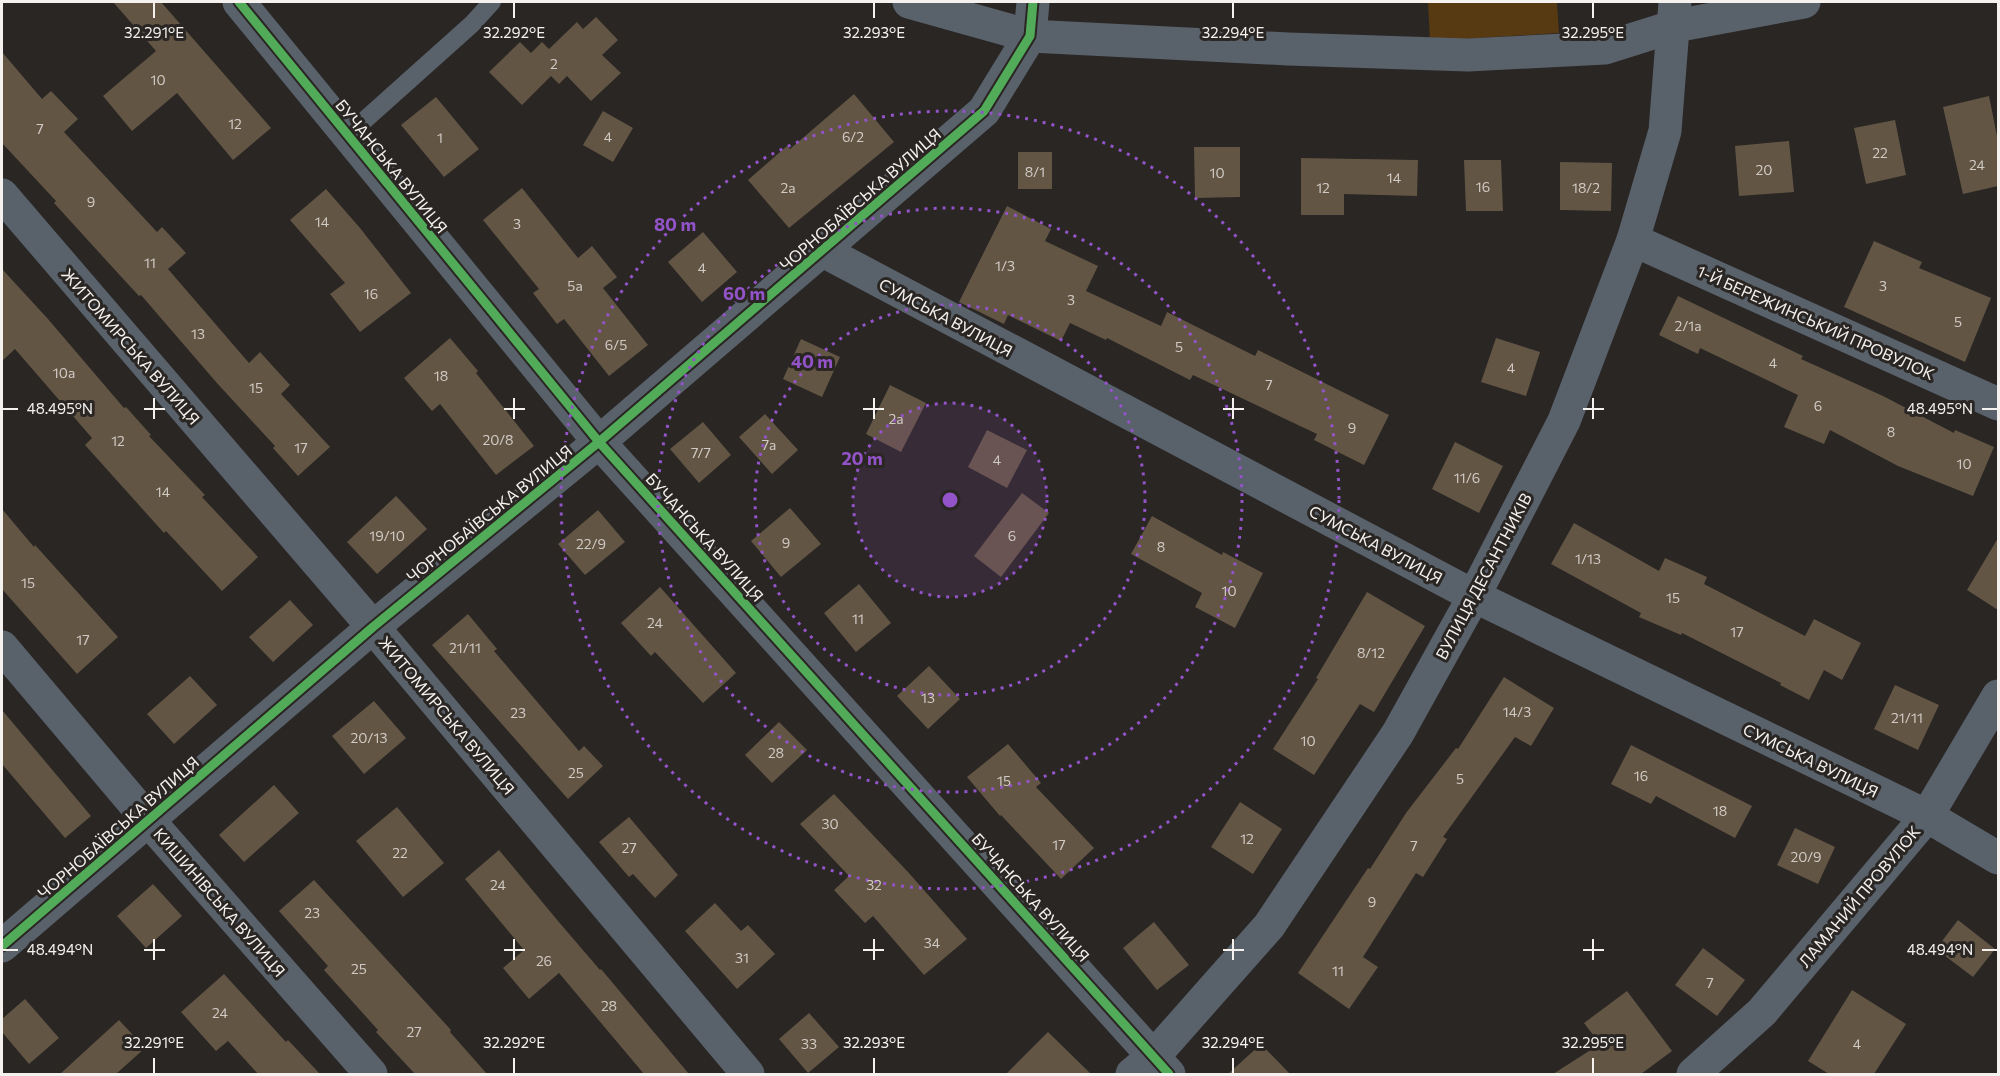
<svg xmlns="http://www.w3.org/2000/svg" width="2000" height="1076" font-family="Commissioner,sans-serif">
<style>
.green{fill:#573912}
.building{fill:#635544}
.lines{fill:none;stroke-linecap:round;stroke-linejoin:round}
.service{stroke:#59616b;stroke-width:18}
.minor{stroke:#59616b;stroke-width:33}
.tertiary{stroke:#59616b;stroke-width:33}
.cycleway-casing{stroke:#2a2623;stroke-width:13}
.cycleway{stroke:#51ab58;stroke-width:9}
.ticks{fill:none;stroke:#f4f1ef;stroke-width:2}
.ring{fill:none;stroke:#9353c9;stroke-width:3;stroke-dasharray:3 6}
.labels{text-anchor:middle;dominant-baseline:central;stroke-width:6;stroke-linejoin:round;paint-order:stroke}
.number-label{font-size:14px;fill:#d0cac4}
.street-label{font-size:16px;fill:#f4f1ef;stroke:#2a2623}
.ticks-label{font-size:15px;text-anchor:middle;fill:#f4f1ef;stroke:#2a2623;stroke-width:6;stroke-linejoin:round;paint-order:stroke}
.centre{fill:#9353c9;stroke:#2a2623;stroke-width:3}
.ring-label{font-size:18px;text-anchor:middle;font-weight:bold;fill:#9353c9;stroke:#2a2623;stroke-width:6;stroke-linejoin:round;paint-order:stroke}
</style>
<rect width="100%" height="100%" fill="#292624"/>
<path class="green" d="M1428,2H1557L1559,33L1430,41Z"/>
<path class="building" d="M113,2H161L271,128L233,160L177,93L132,131L103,96L156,51Z
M596,17L618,40L602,55L621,73L591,101L567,76L559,84L551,76L522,105L489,72L520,42L531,53L542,42L549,49L577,22L583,29Z
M2,52L42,99L51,91L78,119L64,132L157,232L162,227L186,253L168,269L249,363L260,352L290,385L281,394L330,447L298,476L273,448L275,446L216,382L141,295L139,296L115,270L54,203L56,201L2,143Z
M854,94L894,142L789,228L748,180L787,146L790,149Z
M1989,96L1998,141V186L1963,194L1943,107Z
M436,97L479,149L444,177L401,125Z
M603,111L633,128L613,162L583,145Z
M1895,120L1906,175L1866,184L1854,128Z
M1789,141L1794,192L1739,196L1735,146Z
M1194,147H1240V197L1195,198Z
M1018,152H1052V189H1018Z
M1301,158L1418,160L1417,196L1344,194V215H1301Z
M1464,160H1501L1503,211H1466Z
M1560,162L1612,163L1611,211L1560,210Z
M522,188L578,258L592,246L617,277L603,288L648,345L609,376L564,319L557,324L533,293L539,289L483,220Z
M326,189L360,228L411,293L360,332L330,294L345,283L290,220Z
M1007,206L1051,229L1045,241L1098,266L1086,291L1161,326L1167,312L1255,356L1258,350L1389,415L1364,465L1314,440L1317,434L1193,375L1190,380L1107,338L1106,340L1070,323L1061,341L1008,315L1004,324L959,302Z
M703,232L737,272L702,302L668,262Z
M1874,241L1922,262L1919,268L1991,298L1965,362L1844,307Z
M2,269L48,319L124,408L126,407L151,435L149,436L205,495L202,497L258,557L222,591L166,531L164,533L85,445L92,438L15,349L2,361Z
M1678,296L1803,356L1801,359L1883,396L1954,433L1955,430L1994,447L1973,496L1898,466L1830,430L1824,444L1784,427L1798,395L1700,348L1698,354L1659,335Z
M450,338L478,371L476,373L534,446L496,475L440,404L432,411L404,378Z
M1496,338L1540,352L1526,396L1481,382Z
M801,339L840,357L822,397L783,379Z
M890,385L926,403L901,452L866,434Z
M765,414L798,450L772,474L739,437Z
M703,422L731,455L699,483L670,449Z
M987,430L1027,450L1007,488L968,467Z
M1455,442L1503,466L1479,513L1432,489Z
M1022,493L1049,513L1001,577L974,556Z
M396,496L427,529L377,574L347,542Z
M790,508L821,544L781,577L751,541Z
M2,509L34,547L35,545L118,637L77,674L2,589Z
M598,510L625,542L585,575L558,544Z
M1152,516L1222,555L1223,552L1263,573L1235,628L1195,607L1202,593L1131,554Z
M1574,523L1659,571L1665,558L1707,577L1704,584L1805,636L1814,619L1861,643L1842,680L1824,670L1809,700L1780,685L1781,683L1682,633L1681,635L1639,617L1641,613L1551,564Z
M1998,538V610L1967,590Z
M859,584L891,623L856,652L824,613Z
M660,587L736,673L703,703L655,652L651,656L621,623Z
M1367,592L1425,626L1374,712L1360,704L1314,775L1273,749L1318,679L1316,678Z
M290,600L313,625L273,662L249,637Z
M468,614L497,649L494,651L579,751L584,746L603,766L568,799L432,645Z
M929,666L960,699L928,729L897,696Z
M190,676L217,705L174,744L147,714Z
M1504,677L1554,708L1531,746L1515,737L1443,837L1447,839L1423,877L1416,873L1363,957L1378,967L1349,1009L1298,973L1368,868L1370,869L1406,813L1456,748L1458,749Z
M1895,685L1939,705L1918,750L1874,729Z
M374,701L406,738L364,774L332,736Z
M2,710L91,816L65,838L2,764Z
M779,722L807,750L772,783L745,755Z
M1008,744L1041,783L1036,787L1094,848L1061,879L1001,815L1000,816L967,777Z
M1631,745L1752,806L1735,838L1656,796L1651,804L1611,784Z
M274,785L299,813L244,862L219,835Z
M834,794L908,872L967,939L924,975L873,916L865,923L834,890L849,876L800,824Z
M1240,802L1282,829L1253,874L1211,847Z
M397,807L444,863L403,897L356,841Z
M629,817L678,875L655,898L633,874L629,877L599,842Z
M1795,828L1835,847L1818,884L1777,865Z
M499,850L558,921L600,970L601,969L689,1074H644L559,973L529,999L503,968L524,950L465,879Z
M314,880L451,1030L450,1032L487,1074H415L376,1032L378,1030L324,970L328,966L279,911Z
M153,884L182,916L146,948L117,916Z
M715,903L741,931L748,925L775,954L737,989L685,931Z
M1958,920L1995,949L1973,977L1936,949Z
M1154,922L1189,965L1157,990L1123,948Z
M1703,948L1745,980L1717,1016L1675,985Z
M224,974L286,1042L288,1040L320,1074H258L228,1041L216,1051L181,1012Z
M1852,990L1906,1024L1874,1074H1829L1808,1061Z
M1627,991L1672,1051L1641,1074H1553L1600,1044L1584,1023Z
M25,999L59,1038L29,1064L2,1032V1019Z
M809,1013L839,1047L808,1073L779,1039Z
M119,1020L145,1048L116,1074H60Z
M1048,1032L1091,1074H1006Z
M1261,1044L1290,1074H1228Z"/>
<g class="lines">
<path class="service" d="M348,135L472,24L492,2"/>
<path class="minor" d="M239,2L599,442L1169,1074
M909,2L1030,36L1288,49L1468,55L1605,48L1675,26L1804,2
M2,195L373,627L748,1074
M1633,240L1998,404
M823,251L1474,596L1927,816L1998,858
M2,647L149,821L371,1074
M2,946L373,627L599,442L984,111L1030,36L1033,2
M1693,1074L1762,1012L1927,816L1998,696"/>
<path class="tertiary" d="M1132,1074L1154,1056L1269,926L1398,733L1474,596L1564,421L1633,240L1665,131L1675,2"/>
<defs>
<path id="cycleway" d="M239,2L599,442L1169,1074
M2,946L373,627L599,442L984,111L1030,36L1033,2"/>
</defs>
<use href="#cycleway" class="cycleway-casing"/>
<use href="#cycleway" class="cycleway"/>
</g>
<path class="ticks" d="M154,3V18M514,3V18M874,3V18M1233,3V18M1593,3V18M154,398V419M514,398V419M874,398V419M1233,398V419M1593,398V419M3,409H18M144,409H165M504,409H525M863,409H884M1223,409H1244M1583,409H1604M1982,409H1997M154,939V960M514,939V960M874,939V960M1233,939V960M1593,939V960M3,950H18M144,950H165M504,950H525M863,950H884M1223,950H1244M1583,950H1604M1982,950H1997M154,1058V1073M514,1058V1073M874,1058V1073M1233,1058V1073M1593,1058V1073"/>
<circle cx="950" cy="500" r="97" fill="#9353c9" fill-opacity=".12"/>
<g class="ring">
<circle cx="950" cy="500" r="97"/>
<circle cx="950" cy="500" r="195"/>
<circle cx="950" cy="500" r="292"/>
<circle cx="950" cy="500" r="389"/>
</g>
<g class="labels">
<g class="number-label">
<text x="554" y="63">2</text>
<text x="158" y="79">10</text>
<text x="235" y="123">12</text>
<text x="40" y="128">7</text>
<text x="608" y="136">4</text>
<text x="853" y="136">6/2</text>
<text x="440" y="137">1</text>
<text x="1880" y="152">22</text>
<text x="1977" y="164">24</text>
<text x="1764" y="169">20</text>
<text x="1035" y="171">8/1</text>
<text x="1217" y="172">10</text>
<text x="1394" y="177">14</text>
<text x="1483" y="186">16</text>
<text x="788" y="187">2а</text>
<text x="1323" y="187">12</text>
<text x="1586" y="187">18/2</text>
<text x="91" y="201">9</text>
<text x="322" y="221">14</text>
<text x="517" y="223">3</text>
<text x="150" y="262">11</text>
<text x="1005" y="265">1/3</text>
<text x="702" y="267">4</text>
<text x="575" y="285">5а</text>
<text x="1883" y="285">3</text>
<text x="371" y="293">16</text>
<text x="1071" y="299">3</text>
<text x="1958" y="321">5</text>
<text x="1688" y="325">2/1а</text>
<text x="198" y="333">13</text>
<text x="616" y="344">6/5</text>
<text x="1179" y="346">5</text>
<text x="1773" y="362">4</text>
<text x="1511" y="367">4</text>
<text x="64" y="372">10а</text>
<text x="441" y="375">18</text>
<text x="1269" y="384">7</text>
<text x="256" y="387">15</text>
<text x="1818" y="405">6</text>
<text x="896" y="418">2а</text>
<text x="1352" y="427">9</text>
<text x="1891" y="431">8</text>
<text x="498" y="439">20/8</text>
<text x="118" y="440">12</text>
<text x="769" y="444">7а</text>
<text x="301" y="447">17</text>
<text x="701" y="452">7/7</text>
<text x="997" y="459">4</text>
<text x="1964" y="463">10</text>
<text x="1467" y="477">11/6</text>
<text x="163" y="491">14</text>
<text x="387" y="535">19/10</text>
<text x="1012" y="535">6</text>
<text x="786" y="542">9</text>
<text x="591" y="543">22/9</text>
<text x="1161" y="546">8</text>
<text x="1588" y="558">1/13</text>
<text x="28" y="582">15</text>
<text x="1229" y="590">10</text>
<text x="1673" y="597">15</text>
<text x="858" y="618">11</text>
<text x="655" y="622">24</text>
<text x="1737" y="631">17</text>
<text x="83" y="639">17</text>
<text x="465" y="647">21/11</text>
<text x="1371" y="652">8/12</text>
<text x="928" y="697">13</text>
<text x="1517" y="711">14/3</text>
<text x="518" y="712">23</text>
<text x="1907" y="717">21/11</text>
<text x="369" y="737">20/13</text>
<text x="1308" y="740">10</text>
<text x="776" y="752">28</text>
<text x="576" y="772">25</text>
<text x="1641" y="775">16</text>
<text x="1460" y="778">5</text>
<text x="1004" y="780">15</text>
<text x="1720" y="810">18</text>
<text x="830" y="823">30</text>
<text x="1247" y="838">12</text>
<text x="1059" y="844">17</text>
<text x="1414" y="845">7</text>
<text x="629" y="847">27</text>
<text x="400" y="852">22</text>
<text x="1806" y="856">20/9</text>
<text x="498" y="884">24</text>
<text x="874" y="884">32</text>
<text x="1372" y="901">9</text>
<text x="312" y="912">23</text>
<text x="932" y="942">34</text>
<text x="742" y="957">31</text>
<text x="544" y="960">26</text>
<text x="359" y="968">25</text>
<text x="1338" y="970">11</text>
<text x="1710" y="982">7</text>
<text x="609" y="1005">28</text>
<text x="220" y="1012">24</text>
<text x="414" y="1031">27</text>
<text x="809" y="1043">33</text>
<text x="1857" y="1043">4</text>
</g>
<g class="street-label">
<text transform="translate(392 166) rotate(51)">БУЧАНСЬКА ВУЛИЦЯ</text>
<text transform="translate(860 199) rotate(-41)">ЧОРНОБАЇВСЬКА ВУЛИЦЯ</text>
<text transform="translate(946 317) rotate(28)">СУМСЬКА ВУЛИЦЯ</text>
<text transform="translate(1816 322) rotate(24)">1-Й БЕРЕЖИНСЬКИЙ ПРОВУЛОК</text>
<text transform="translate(131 346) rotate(49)">ЖИТОМИРСЬКА ВУЛИЦЯ</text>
<text transform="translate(489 513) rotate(-39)">ЧОРНОБАЇВСЬКА ВУЛИЦЯ</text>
<text transform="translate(705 537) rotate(48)">БУЧАНСЬКА ВУЛИЦЯ</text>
<text transform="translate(1376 544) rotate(28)">СУМСЬКА ВУЛИЦЯ</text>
<text transform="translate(1483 576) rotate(-62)">ВУЛИЦЯ ДЕСАНТНИКІВ</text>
<text transform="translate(447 715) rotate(50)">ЖИТОМИРСЬКА ВУЛИЦЯ</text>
<text transform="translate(1811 760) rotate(26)">СУМСЬКА ВУЛИЦЯ</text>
<text transform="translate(118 827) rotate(-41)">ЧОРНОБАЇВСЬКА ВУЛИЦЯ</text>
<text transform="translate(1859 896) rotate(-50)">ЛАМАНИЙ ПРОВУЛОК</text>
<text transform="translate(1031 897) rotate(48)">БУЧАНСЬКА ВУЛИЦЯ</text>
<text transform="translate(220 902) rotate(49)">КИШИНІВСЬКА ВУЛИЦЯ</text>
</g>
</g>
<g class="ticks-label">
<text x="154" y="38">32.291°E</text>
<text x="514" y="38">32.292°E</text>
<text x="874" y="38">32.293°E</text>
<text x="1233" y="38">32.294°E</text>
<text x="1593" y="38">32.295°E</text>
<text x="60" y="414">48.495°N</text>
<text x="1940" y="414">48.495°N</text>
<text x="60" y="955">48.494°N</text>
<text x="1940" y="955">48.494°N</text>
<text x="154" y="1048">32.291°E</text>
<text x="514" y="1048">32.292°E</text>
<text x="874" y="1048">32.293°E</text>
<text x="1233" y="1048">32.294°E</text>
<text x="1593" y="1048">32.295°E</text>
</g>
<circle cx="950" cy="500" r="9" class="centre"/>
<g class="ring-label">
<text x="675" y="231">80 m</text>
<text x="744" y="300">60 m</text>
<text x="812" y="368">40 m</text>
<text x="862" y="465">20 m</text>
</g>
<rect width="2000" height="1076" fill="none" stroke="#f4f1ef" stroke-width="6"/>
</svg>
